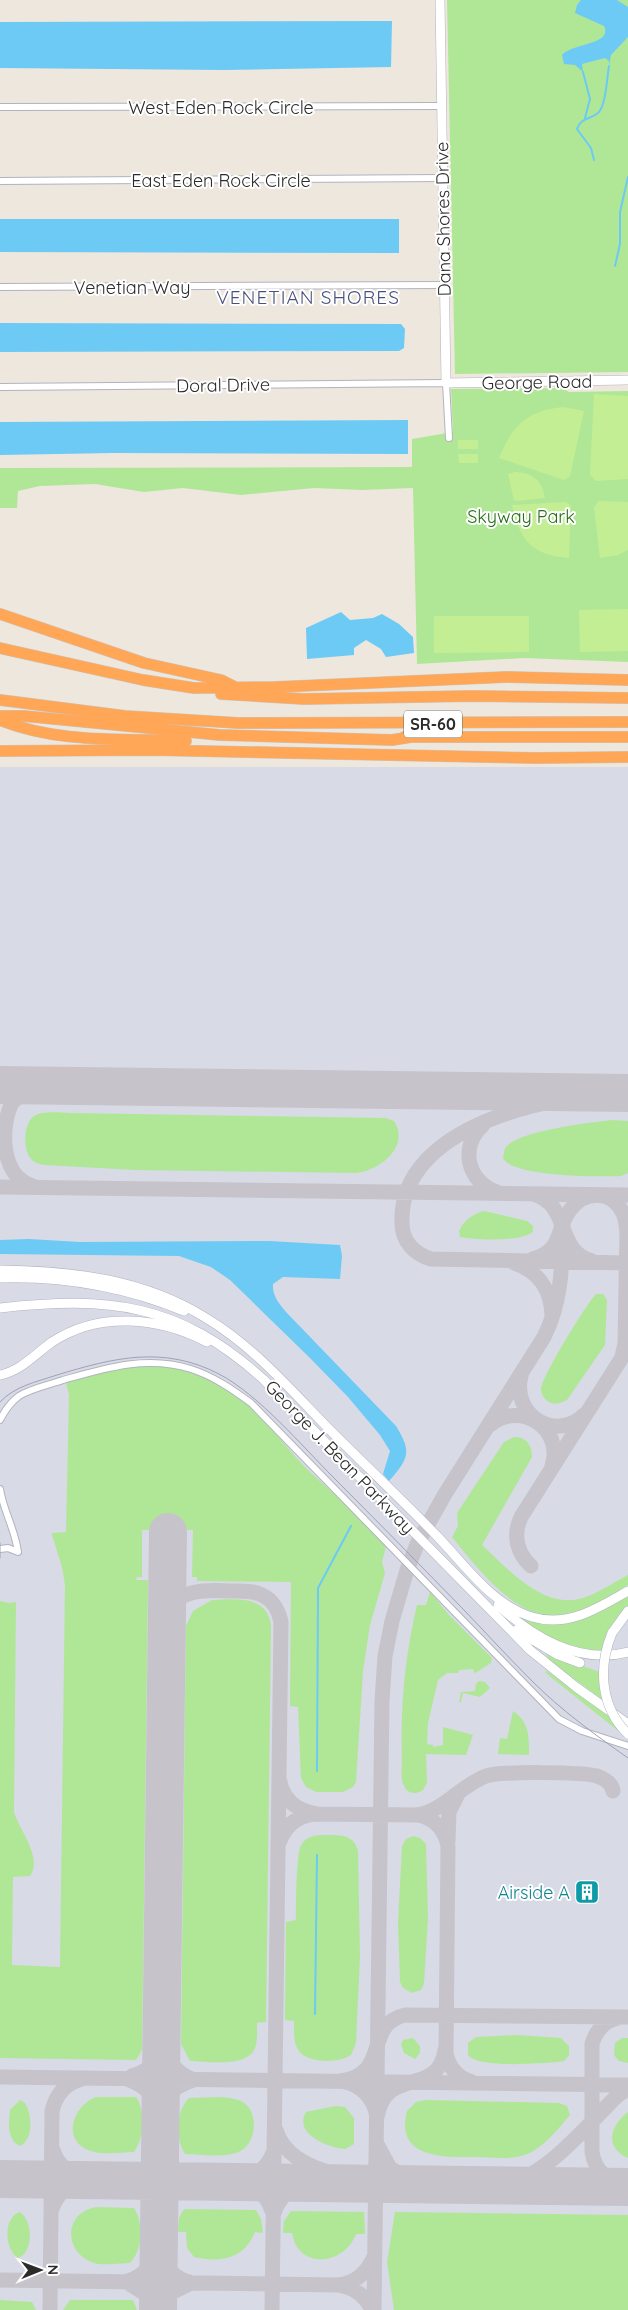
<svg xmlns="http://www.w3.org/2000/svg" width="628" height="2310" font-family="Quicksand,sans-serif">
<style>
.airport{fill:#d8dae6}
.green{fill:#afe797}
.pitch{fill:#c4ee93}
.water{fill:#6ccaf4}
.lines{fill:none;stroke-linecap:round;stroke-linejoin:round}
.stream{stroke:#6ccaf4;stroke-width:2}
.taxiway{stroke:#c6c4ca;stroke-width:15}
.runway{stroke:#c6c4ca;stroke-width:38}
.street-casing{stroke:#b1b3c0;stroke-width:8}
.secondary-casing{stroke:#b1b3c0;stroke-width:10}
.highway-casing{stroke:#c8c8c8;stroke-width:12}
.street{stroke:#fff;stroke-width:6}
.secondary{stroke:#fff;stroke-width:9}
.highway{stroke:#ffa757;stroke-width:11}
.tram{stroke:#9fa2b7;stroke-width:1}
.secondary-bridge-casing{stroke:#b1b3c0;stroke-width:10;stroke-linecap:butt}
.secondary-bridge{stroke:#fff;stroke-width:9}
.labels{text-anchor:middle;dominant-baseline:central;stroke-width:4;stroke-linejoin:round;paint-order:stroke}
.shield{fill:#fff;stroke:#6b6b6b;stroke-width:1}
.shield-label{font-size:16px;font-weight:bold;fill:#2b2b2b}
.street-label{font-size:18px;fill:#2b2b2b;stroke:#fff}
.park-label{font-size:18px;fill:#256d17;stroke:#fff}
.culture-label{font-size:18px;fill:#0d838f;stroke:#fff;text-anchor:end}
.neighbourhood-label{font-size:19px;letter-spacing:1px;fill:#49517f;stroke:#fff}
</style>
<rect width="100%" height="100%" fill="#eee7dd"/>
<path class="airport" d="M0,767H628V2310H0Z"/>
<path class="green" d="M447,0H628V372L455,374Z
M562,388L569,392L628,391V662L524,658L417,664L413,488L362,490L314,488L241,495L183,488L144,492L95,484L40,486L18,491L17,508H0V468L412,467V439L453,432L451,389Z
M73,1113L386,1118L394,1121C411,1147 378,1171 356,1173L135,1170L45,1165C38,1164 32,1162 29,1156C23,1146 24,1123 34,1116C43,1110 63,1113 73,1113Z
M612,1120L628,1121V1173L621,1176C601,1177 512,1177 503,1158L505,1148C519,1130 589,1123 612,1120Z
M484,1211L527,1221L533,1226V1232C520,1242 476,1240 460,1237L459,1231C464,1220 473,1214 484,1211Z
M596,1294H603L607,1300L605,1345L567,1400C561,1403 555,1405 549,1402C544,1399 541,1394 541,1389C541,1378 587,1303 596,1294Z
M159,1366C191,1370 225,1383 249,1405C271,1425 289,1452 311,1473C337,1497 364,1519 386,1547L382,1562L385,1573L370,1625L363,1671L356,1782L353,1787L343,1792H316L306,1787L301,1778L298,1707L290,1706L291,1582L197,1581V1577H192L193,1530H142V1577H137L136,1580H148V1584L142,2050L136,2060L0,2058V1601L10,1603L16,1602L14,1812C19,1830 43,1857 30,1876L13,1877L12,1965L60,1967L65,1585L62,1567L52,1535V1533L66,1532L69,1395L66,1383L122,1367Z
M514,1437C526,1437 532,1444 532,1457L482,1545C507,1568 541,1608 579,1599C594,1596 614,1582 628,1575V1585C609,1596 591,1609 570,1615C522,1628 478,1569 452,1537L458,1526L457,1513L504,1442Z
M430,1592L449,1615L492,1658L491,1663L477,1672L474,1673L473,1669L459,1670L458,1673H447L438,1680L428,1723L427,1744L433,1745V1747L443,1745V1727L473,1735L466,1755L426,1754L427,1783L423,1790C417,1794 408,1795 404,1786C400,1779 402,1767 402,1759C400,1707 405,1656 417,1605H426Z
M628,1596V1609L603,1652C567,1648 545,1638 517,1617C563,1634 589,1618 628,1596Z
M212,1600C235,1599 267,1595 271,1625L266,2022L257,2023C257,2031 258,2043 254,2050C244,2068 207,2061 190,2061L181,2044L186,1626L193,1611Z
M545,1653L600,1672L604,1701L551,1662Z
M547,1671L613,1719L626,1737L553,1679L545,1672Z
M479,1681L485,1682L490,1688L480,1697L463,1693L461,1702H459L461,1692L475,1691L476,1684Z
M513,1711C530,1723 529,1737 529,1755L498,1754L500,1738L507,1739Z
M325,1835C339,1835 354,1834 358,1851L360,1956L356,2043L351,2055C339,2063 309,2064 299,2051C293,2043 294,2030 294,2021L285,2020L286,1922L296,1920C296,1906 296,1854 301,1845C306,1836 316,1835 325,1835Z
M413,1836L420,1838L426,1844L428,1918L424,1984L421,1990L412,1993L403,1988L400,1982L398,1923L402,1846L406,1839Z
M517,2035L561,2038L569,2046V2055L564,2061L558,2062C539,2063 480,2069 468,2055V2043L476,2037Z
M413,2038L420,2046V2053L415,2059L404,2053L401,2044L403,2040Z
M622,2038H628V2063L619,2061L614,2055L615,2043Z
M96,2097H136C146,2111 144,2139 134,2152C120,2152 101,2156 88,2150C61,2139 74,2105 96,2097Z
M221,2097C229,2098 237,2098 244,2103C258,2112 257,2141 242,2150C228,2159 202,2154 185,2154C175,2139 176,2110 189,2098Z
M20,2100L25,2103C32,2115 34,2139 20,2146C6,2140 9,2122 10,2110Z
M426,2100L559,2103L567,2106L570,2115C558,2129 542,2150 524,2155C510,2160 492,2157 478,2157C447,2157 394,2160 407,2111L416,2102Z
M336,2106L345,2107L354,2118V2144L345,2149C329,2148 293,2134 306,2112Z
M628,2112V2158C603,2147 611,2125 628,2112Z
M97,2207L134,2208C144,2224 143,2250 130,2263C119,2263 104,2266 94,2263C63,2253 63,2212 97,2207Z
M184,2209L256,2210L261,2219L263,2233L255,2232C244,2259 221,2263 194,2257L187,2248L186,2232H178L179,2218Z
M291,2211L364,2212L365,2234H356C344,2266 298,2270 292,2233H283L284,2221Z
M20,2212C33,2221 34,2252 18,2258C4,2249 3,2217 20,2212Z
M395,2212L628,2215V2310H394L387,2262Z
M0,2300L32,2302L36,2310H0Z
M70,2300H133L137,2310H63Z"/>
<path class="pitch" d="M594,394L628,396V479L596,481L590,475Z
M563,407L584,411L570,476L564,480L499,458C513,425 527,411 563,407Z
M458,440H478V449H458Z
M458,454H478V463H459Z
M515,472C533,473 542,480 545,498L517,501L514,500L508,474Z
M599,501L628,502V550L618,555L600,558L594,507Z
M566,502L571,506L569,558C532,555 520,541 512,505Z
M628,609V651L580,652L579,610Z
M434,616H529V652L434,653Z"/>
<path class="water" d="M581,0H617L628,7V37L611,55L609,66V61L605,58L582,64L583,72L575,65L564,64L562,55C572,43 613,45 604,26L575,13L577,5Z
M392,21L391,67L224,70L0,68V22Z
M0,219H399V253L0,252Z
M0,323L401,324L405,329L404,348L399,351L0,352Z
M408,420V454L113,453L0,455V422Z
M341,612L350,620L373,618L382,614L399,624L413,637L414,653L386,657L381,649L366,640L354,648V655L307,659L306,628Z
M29,1239L80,1242L269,1241L340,1245L342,1256L340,1279L283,1277L273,1284C272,1296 279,1303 286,1312L396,1426C412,1452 409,1458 389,1481L383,1474L390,1451L380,1435L348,1397L309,1357L230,1280L211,1267L179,1256L0,1254V1240Z"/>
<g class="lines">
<path class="stream" d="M583,72L590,99L585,118
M594,160L591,148L577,129C581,117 590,120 598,113C606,106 607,77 609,66
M615,266L620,244V212L628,177
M317,1771L318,1588L351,1526
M315,2014L317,1855"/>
<path class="taxiway" d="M628,1094C554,1093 398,1125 402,1223C402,1241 414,1254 431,1259L628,1263
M483,1125C459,1146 467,1182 497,1192
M33,1186C0,1177 0,1126 12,1103C21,1093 35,1089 47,1086
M0,1187L628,1195
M533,1194C572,1205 554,1250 592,1261
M533,1259C564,1250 555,1230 570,1210C585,1190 612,1190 623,1213C627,1222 626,1231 628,1240
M514,1263C538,1271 551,1290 552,1315
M622,1357L625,1343L627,1231
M521,1376C511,1414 555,1443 584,1415
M490,1425C520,1400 564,1428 552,1466
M531,1566C516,1552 513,1535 521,1517L628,1348
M166,1613C178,1588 208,1590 231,1591C242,1591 252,1590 262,1595C273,1600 279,1611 281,1622L272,2310
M280,1782C284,1801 298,1811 317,1814
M416,1815C443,1812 461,1785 486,1776C499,1771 584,1772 597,1776C605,1779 612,1783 613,1791
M448,1841L449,1812L458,1794
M279,1843C285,1826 297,1816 314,1814L419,1815C435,1819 445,1830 448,1846L446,2053C449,2068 458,2078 472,2082
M618,2018C604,2021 596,2031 592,2044V2152C595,2172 609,2182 628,2185
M163,2039C163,2057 176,2073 192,2079
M445,2050C438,2098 386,2065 377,2117C374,2098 361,2084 341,2081C391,2074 363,2025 405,2015L628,2017
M132,2076C170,2065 160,2030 161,1998
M0,2077L628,2085
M129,2080C168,2094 159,2126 158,2160
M161,2116C162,2096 174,2087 191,2081
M276,2130C292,2185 398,2182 443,2183C464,2183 487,2185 508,2183C546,2177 591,2121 618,2095L628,2089
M378,2146L390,2168L410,2181
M53,2150C64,2187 110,2179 140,2179
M0,2168L18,2177L47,2178
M185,2180C216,2180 259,2190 273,2153
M287,2181H345
M236,2183C255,2185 266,2193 272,2211
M0,2189L11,2183L26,2180
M161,2200C160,2231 152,2271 189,2282
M52,2209C58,2191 72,2181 91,2181
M274,2213C279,2197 291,2187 308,2184
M0,2280L338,2285C356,2283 366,2273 374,2257
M128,2281C147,2275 156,2262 157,2243
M128,2283L147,2295L155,2310
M338,2285C354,2287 365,2295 372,2310
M50,2310L52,2111C56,2094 66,2083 82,2079
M160,2310L171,2293L189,2284
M374,2310L382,1701L385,1656L392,1621L407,1570L418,1542L445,1494L544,1337C562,1301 562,1266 563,1227"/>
<path class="runway" d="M0,1085L628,1093
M0,2179L628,2187
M158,2310L168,1532"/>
<defs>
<path id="street" d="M0,107L441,106
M0,181L443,178
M0,287L444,285
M0,387L446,383L449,438
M0,1420C5,1410 11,1402 19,1396C32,1388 49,1385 63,1380C105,1368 147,1355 191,1369C213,1376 232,1389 251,1403L559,1719L582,1731L628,1746
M0,1489C3,1510 15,1529 18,1552L8,1548L0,1549"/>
<path id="secondary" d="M440,0L446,383L628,380
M0,1270C73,1271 143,1279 206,1318C253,1346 290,1389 328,1428C364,1464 401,1499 437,1536C465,1565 492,1605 532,1617C568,1628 598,1608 628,1591
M0,1278C64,1276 125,1287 184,1311
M0,1308C109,1296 179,1303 263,1379L530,1650L576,1687L628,1724
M0,1375C21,1371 35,1354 52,1342C99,1311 159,1317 207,1342
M498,1605C532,1637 579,1665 628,1652
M516,1630L556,1654L580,1663
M612,1633L628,1611"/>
<path id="highway" d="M0,614L144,663L221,680L235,687
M0,648L143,680L194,688L276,687L506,677L628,680
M221,694L304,699L471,696L628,698
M0,700L125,716L238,723L628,722
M0,716H24L220,735L392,740L411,737
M0,720C59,744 124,738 186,741
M404,737H628
M0,751L152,750L536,758L628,757"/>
</defs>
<use href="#street" class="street-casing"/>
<use href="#secondary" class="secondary-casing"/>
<use href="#highway" class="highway-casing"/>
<use href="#street" class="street"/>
<use href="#secondary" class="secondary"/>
<use href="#highway" class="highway"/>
<path class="tram" d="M0,1402C15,1386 36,1382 57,1375C113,1358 163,1345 219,1374C259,1395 302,1446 334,1478C377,1521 420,1565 463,1609C486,1633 508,1657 532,1681C561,1710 594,1734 628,1758
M0,1543V1558"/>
<defs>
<path id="secondary-bridge" d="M612,1633C598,1667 600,1707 628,1734"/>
</defs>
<use href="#secondary-bridge" class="secondary-bridge-casing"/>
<use href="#secondary-bridge" class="secondary-bridge"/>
</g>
<defs>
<symbol id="building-square" viewBox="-11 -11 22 22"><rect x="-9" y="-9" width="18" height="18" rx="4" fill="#0f9aa8" stroke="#fff"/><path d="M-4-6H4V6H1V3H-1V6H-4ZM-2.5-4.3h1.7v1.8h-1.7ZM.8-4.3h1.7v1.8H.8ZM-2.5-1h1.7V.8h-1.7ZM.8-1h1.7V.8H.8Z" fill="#fff"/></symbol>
</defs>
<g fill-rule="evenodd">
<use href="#building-square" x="573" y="1878" width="28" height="28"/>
</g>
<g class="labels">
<rect class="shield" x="404" y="710.5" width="58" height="27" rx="4"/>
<g class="shield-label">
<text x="433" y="724">SR-60</text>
</g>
<g class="street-label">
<text x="221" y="107">West Eden Rock Circle</text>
<text x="221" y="180">East Eden Rock Circle</text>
<text transform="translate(443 219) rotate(-91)">Dana Shores Drive</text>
<text x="132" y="287">Venetian Way</text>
<text transform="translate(537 382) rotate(-1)">George Road</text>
<text transform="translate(223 385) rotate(-1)">Doral Drive</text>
<text transform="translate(340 1457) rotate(46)">George J. Bean Parkway</text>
</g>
<g class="park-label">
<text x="521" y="516">Skyway Park</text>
</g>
<g class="culture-label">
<text x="570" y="1892">Airside A</text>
</g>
<g class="neighbourhood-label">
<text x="308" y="297">VENETIAN SHORES</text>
</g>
</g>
<g transform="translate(40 2270) rotate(89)" stroke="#ffffff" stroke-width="4" paint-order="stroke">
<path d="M0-4L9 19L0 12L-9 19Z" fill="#2b2b2b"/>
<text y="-8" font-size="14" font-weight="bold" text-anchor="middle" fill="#2b2b2b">N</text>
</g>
</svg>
